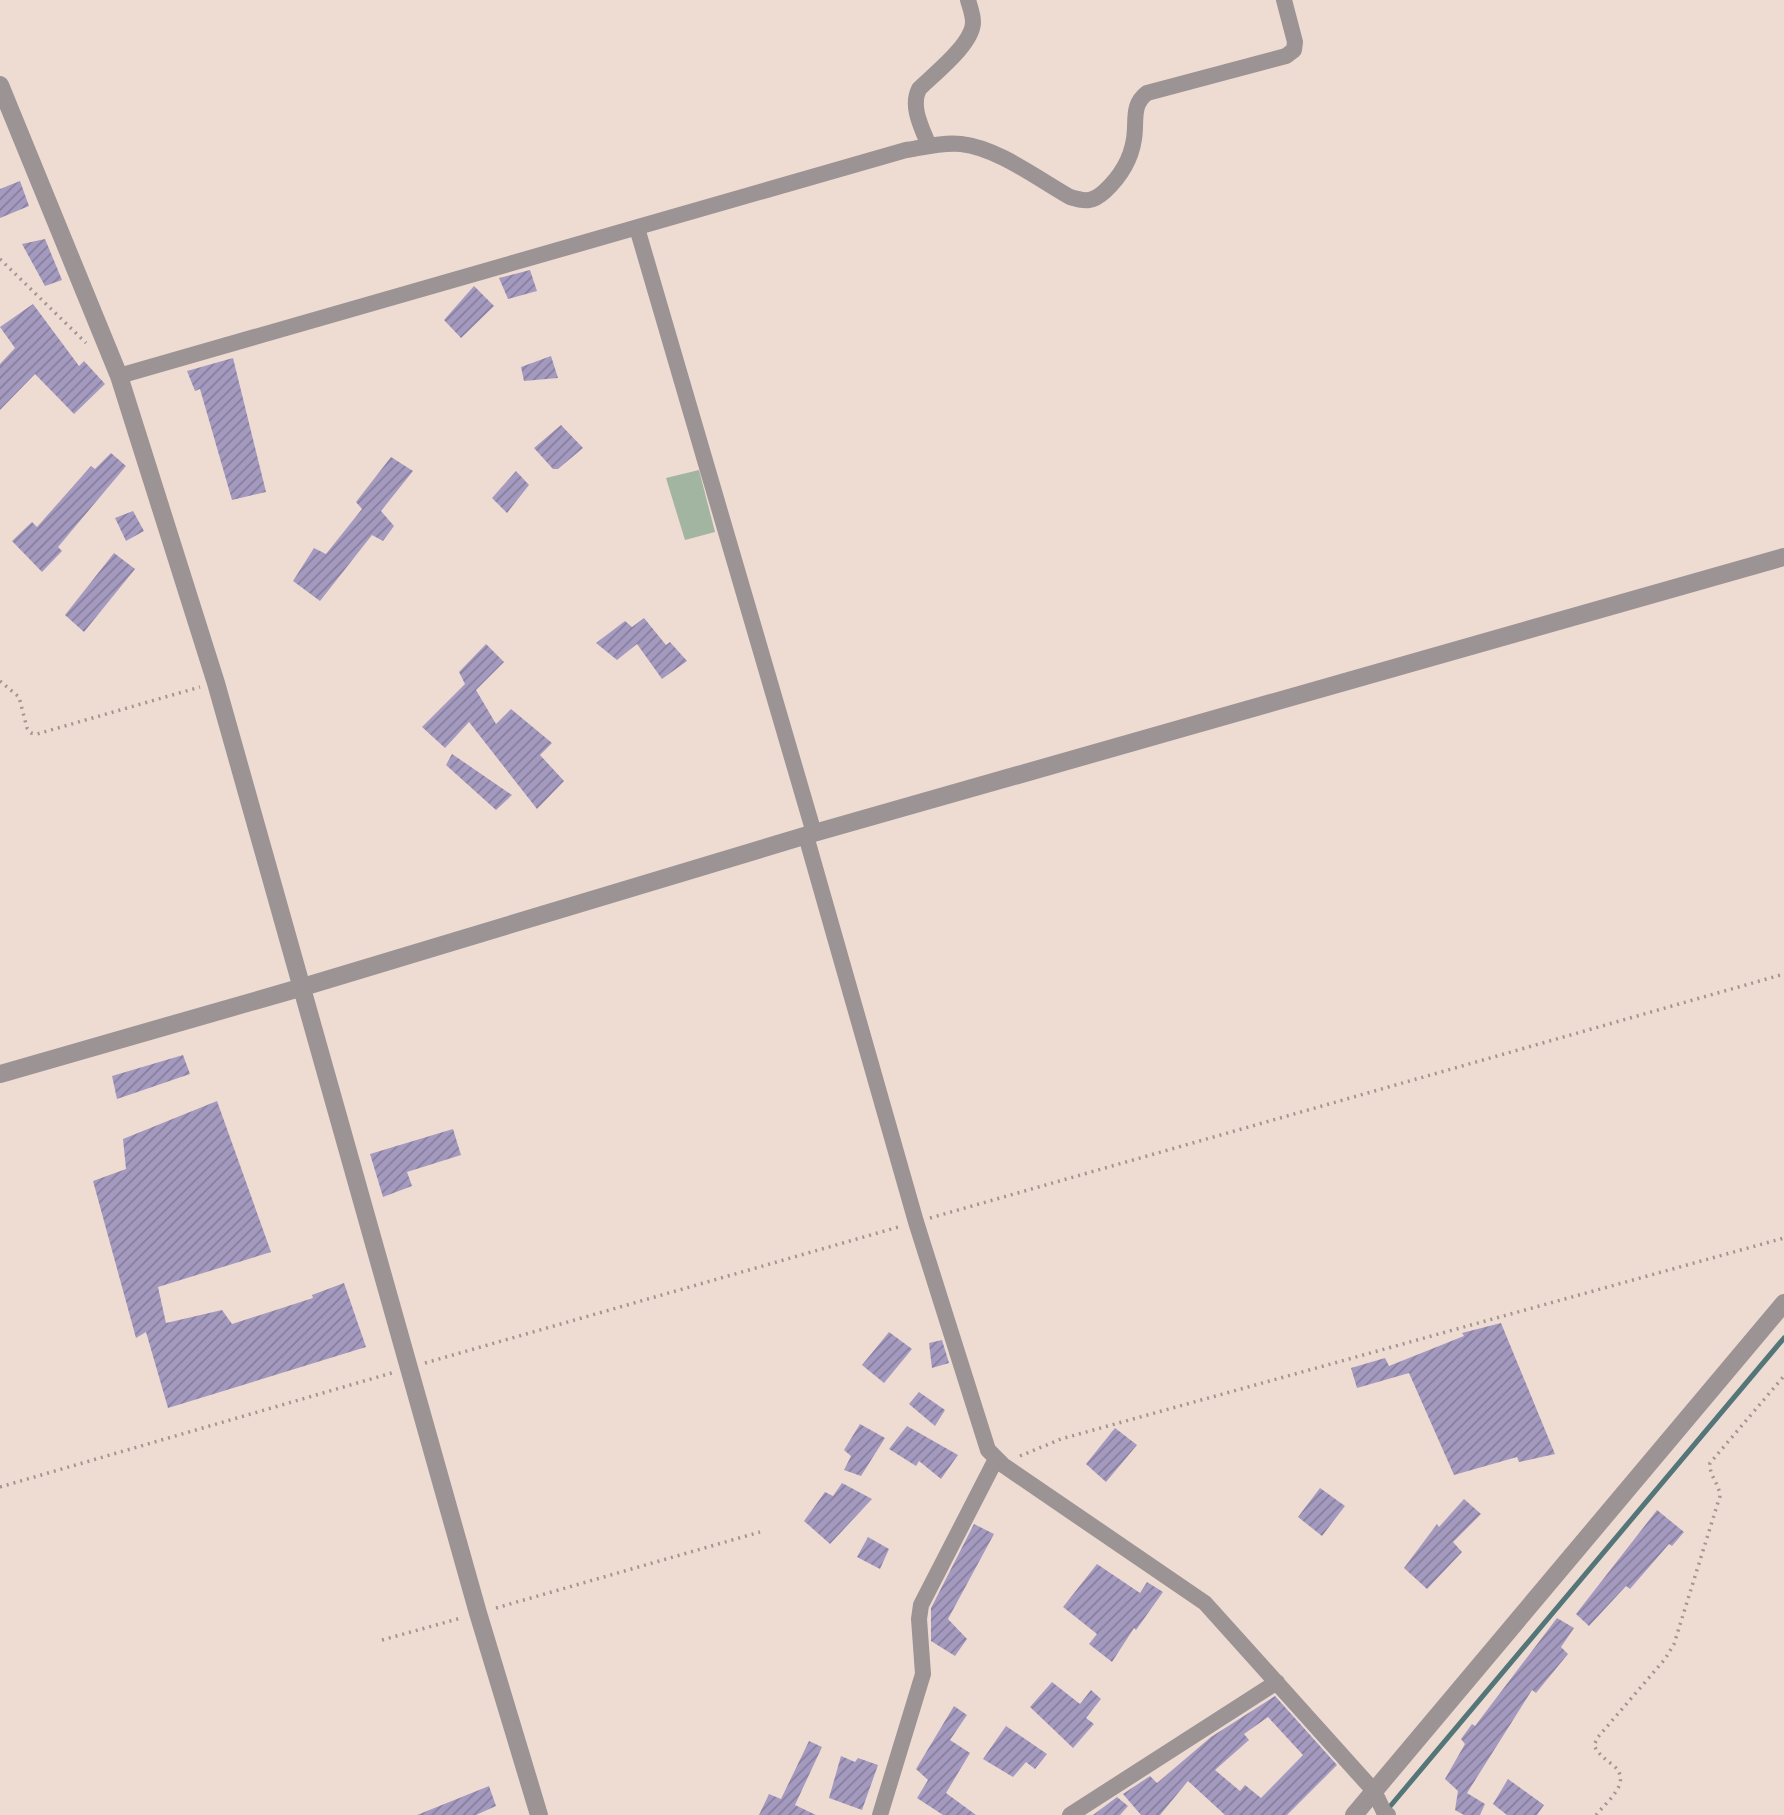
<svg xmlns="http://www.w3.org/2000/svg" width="1784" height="1815" font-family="'Times New Roman',serif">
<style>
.green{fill:#a2b5a0}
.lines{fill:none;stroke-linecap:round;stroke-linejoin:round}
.stream{stroke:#557679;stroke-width:5}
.building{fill:url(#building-hatch);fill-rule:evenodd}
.path{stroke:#a3958f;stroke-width:3.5;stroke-dasharray:2 5;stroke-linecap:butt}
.minor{stroke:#9c9395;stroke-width:16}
.tertiary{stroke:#9c9395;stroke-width:18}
</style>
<defs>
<pattern id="building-hatch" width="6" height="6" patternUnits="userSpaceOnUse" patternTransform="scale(1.75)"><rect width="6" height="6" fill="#a49abf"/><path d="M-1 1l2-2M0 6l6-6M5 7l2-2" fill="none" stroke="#877e9c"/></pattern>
</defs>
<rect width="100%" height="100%" fill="#eedcd3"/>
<path class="green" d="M699,470L715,532L685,540L666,478Z"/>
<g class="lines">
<path class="stream" d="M1387,1810L1784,1338"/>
</g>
<path class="building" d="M20,181L29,206L0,218V189Z
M45,239L62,280L45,286L22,244Z
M530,270L537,291L508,299L499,278Z
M474,286L494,306L461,338L444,320Z
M33,304L79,366L84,361L105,384L74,414L35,374L0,410V364L15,348L0,327Z
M551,356L558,378L524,381L521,367Z
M233,358L266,492L232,500L200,389L195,391L187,371Z
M561,425L583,448L558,469H553L534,448Z
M111,453L126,466L58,547L62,551L42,572L12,541L32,522L37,527L91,466L95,469Z
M391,457L413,471L381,511L394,526L383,541L372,535L320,601L293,581L314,548L326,554L362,509L356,502Z
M516,471L529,485L507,513L492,498Z
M133,511L144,531L126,541L115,518Z
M114,553L135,569L84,632L65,615Z
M644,618L666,645L670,642L687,661L662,679L637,644L617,660L596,643L625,621L632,627Z
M486,644L504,662L476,690L496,724L511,709L552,743L540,755L564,781L537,809L469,722L445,748L422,727L465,684L459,672Z
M452,754L512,795L496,810L446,765Z
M183,1055L190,1074L117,1099L112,1076Z
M217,1101L271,1252L158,1287L166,1323L222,1310L232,1324L313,1298L312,1295L344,1283L366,1347L168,1408L146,1332L136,1338L93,1181L126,1169L123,1139Z
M453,1129L461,1155L407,1172L412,1186L383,1197L370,1154Z
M1501,1323L1555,1454L1519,1462L1517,1457L1454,1475L1409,1373L1357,1388L1351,1368L1385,1358L1389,1366L1464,1336L1462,1333Z
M889,1332L912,1349L884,1383L862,1365Z
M942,1340L949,1363L932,1368L929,1343Z
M919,1392L945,1410L935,1426L909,1404Z
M860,1424L885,1438L861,1476L844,1470L851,1456L844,1450Z
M907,1426L958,1455L941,1479L919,1461L916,1466L889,1449Z
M1115,1428L1137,1445L1106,1482L1086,1464Z
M842,1483L872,1499L830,1544L804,1521L825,1492L833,1496Z
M1320,1488L1345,1506L1322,1536L1298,1517Z
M1464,1499L1481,1514L1453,1542L1462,1552L1427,1589L1404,1568L1437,1524L1439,1527Z
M1657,1510L1684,1532L1672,1546L1669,1544L1630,1589L1626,1586L1589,1626L1576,1614Z
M974,1524L994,1534L948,1619L967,1639L955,1656L931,1641V1608Z
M868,1537L889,1549L880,1569L857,1557Z
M1097,1564L1140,1593L1147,1582L1163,1592L1136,1630L1134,1628L1112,1662L1089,1644L1097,1634L1063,1607Z
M1557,1618L1574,1628L1561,1647L1568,1654L1536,1693L1532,1690L1467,1793L1485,1804L1480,1815H1464L1455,1810L1458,1791L1445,1779L1465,1744L1461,1739L1472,1724L1475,1726Z
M1052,1682L1080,1704L1091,1690L1101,1699L1086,1718L1094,1724L1073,1748L1030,1707Z
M1275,1696L1337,1765L1287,1815H1225L1188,1781L1160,1815H1141L1123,1794L1150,1776L1157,1783L1211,1737ZM1268,1717L1303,1755L1261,1798L1245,1785L1240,1791L1215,1770L1249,1740L1244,1734Z
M954,1706L967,1715L950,1740L970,1753L946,1793L976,1815H943L917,1798L928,1780L916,1769Z
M1006,1726L1047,1754L1035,1769L1026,1762L1013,1777L983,1759Z
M809,1741L822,1747L795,1805L816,1815H759L769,1794L781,1799Z
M841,1756L855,1762L858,1758L878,1765L862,1810L829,1798Z
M1508,1779L1544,1805L1537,1815H1507L1493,1804Z
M489,1786L496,1806L476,1815H417Z
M1117,1797L1128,1806L1120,1815H1093Z"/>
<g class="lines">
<path class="path" d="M0,259L86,343
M0,681L19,697L27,728L31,733L37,734L200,687
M930,1218L1784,974
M425,1363L902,1226
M1020,1456L1061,1439L1784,1238
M0,1487L395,1372
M496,1608L760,1532
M382,1640L461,1618
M1596,1815C1608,1800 1633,1782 1613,1765C1605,1759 1598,1754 1594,1745L1598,1737L1665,1659L1674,1644L1720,1496C1719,1483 1709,1476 1710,1463L1784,1376"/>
<path class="minor" d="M929,146C922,128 910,107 919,89C934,74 973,44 973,22C973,15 970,7 968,0
M637,228L814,833
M119,376L906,150C924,147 944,142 961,144C998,148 1038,179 1070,197C1086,202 1093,202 1105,191C1120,177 1131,159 1134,139C1137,121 1131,105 1147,93L1286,56L1294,50L1295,42L1284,0
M806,836L916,1222L988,1450L1003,1465L1205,1603L1374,1791L1384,1812L1388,1815
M880,1815L923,1674L919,1619L921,1605L996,1459
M1070,1815L1277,1682"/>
<path class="tertiary" d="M0,85L119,376L216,683L478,1613L539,1815
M0,1074L303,987L814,833L1784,557
M1354,1815L1784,1303"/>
</g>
</svg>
